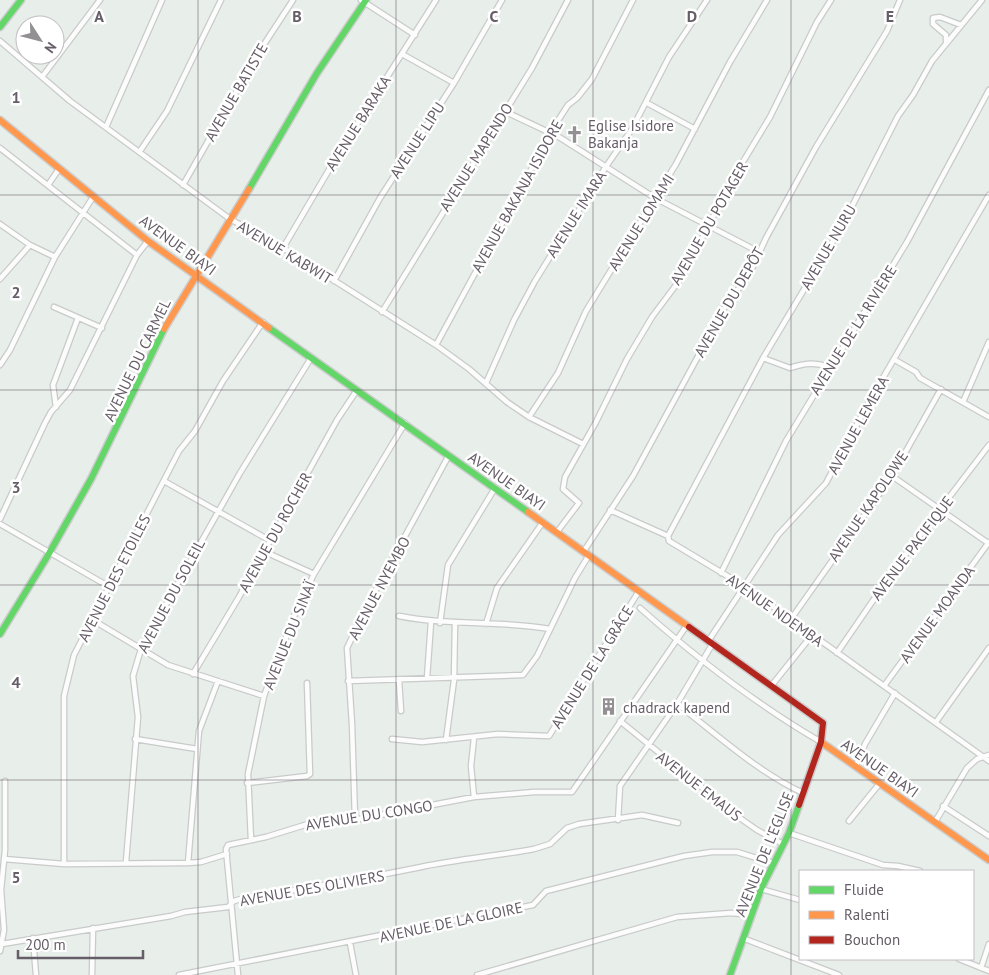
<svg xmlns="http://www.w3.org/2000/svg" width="989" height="975" font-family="'PT Sans',sans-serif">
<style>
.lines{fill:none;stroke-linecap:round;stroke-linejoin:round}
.street-casing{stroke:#c9caca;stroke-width:7}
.fast-casing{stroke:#cccccd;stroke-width:9}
.slow-casing{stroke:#cccccd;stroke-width:9}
.jam-casing{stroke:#cccccd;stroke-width:9}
.street{stroke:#fcfcfc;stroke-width:4.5}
.fast{stroke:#63d668;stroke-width:6}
.slow{stroke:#ff974d;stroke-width:6}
.jam{stroke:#b3261e;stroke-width:6}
.grid{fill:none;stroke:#655d67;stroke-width:1;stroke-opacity:0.55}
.labels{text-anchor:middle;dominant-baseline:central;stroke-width:5;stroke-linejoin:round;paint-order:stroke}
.street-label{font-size:15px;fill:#655d67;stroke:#fff}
.poi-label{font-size:15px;fill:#655d67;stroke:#fff;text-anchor:start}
.grid-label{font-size:16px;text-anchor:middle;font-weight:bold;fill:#655d67;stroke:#fff;stroke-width:5;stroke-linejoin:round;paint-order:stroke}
</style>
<rect width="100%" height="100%" fill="#e8eee9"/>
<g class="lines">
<defs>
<path id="street" d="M361,0L415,35
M0,41L70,101L230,219L283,248L436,345L469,369L507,402L529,417L583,444
M946,42V35L933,24V18L940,17L961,25
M402,54L454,83
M42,77L100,0
M647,103L695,129
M504,111L559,137L655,198L759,252
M106,127L162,0
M0,148L137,255
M140,151L167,111L221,0
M48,185L59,169
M183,185L259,52L293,0
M0,224L30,245L55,257
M283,248L340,151L436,0
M0,279L30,245
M334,281L380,198L454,83L502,0
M54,307L102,328
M382,312L532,68L568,0
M436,345L557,122L568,105L577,98L592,79L633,0
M763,358L790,368C805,363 814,362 829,367
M895,360L916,372L920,378L989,417
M0,365L10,350L55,257L93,197
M486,383L514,320L535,281L605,168L632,129L669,57L707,0
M963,402L989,342
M56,407L53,385L78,318
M529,417L558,373L586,311L676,164L730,62L767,0
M892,476L988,543
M164,481L269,540
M610,510L668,536
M0,519L45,423L51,412L70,390L137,255L148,241
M0,524L108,586
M557,532L579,503L563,489L565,477L596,422L627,359L652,317L682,277L732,180L770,117L817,22L831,0
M668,536L763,358L842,226L898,116L913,95L932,61L982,0
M668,536L669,541L744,586L989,761
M263,551L314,574
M584,551L633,476L726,305L749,275L766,238L816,147L887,31L900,0
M721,573L786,441L907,242L989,90
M640,608C693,655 759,706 821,742
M399,616C449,626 500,620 550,629
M91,619L168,665L264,696
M791,619L892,476L941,389
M440,623L448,565L495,488
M486,624L497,588L543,522
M709,640L778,535L826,483L869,402L989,195
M837,653L896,567L989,445
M193,674L239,597L337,420L357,390
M427,678L431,622
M399,680L401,711
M348,681L523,675L537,656L575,578L589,555
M772,685L812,635
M884,686L989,542
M677,704C718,735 756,771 803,793
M620,721L737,816L757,830L783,844
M936,722L989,648
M135,739L197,749
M392,739L422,742L498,734L549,736L639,591
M446,740L454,680L455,623
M856,766L865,744L895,693
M247,783L307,776L310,774L307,683
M474,797L471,766L474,738
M943,806L989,836
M355,819L352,724L347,648L366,608L449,455
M618,820L620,786L677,704L713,643
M849,821L880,783
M935,822L967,768L977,759L989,755
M789,833L883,865L898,866L920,871
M251,840L248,774L264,696L294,616L314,574L405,423
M4,859L64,864L188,863L201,862L227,854
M126,862L138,717L133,676L141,649L240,473L311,358
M188,863L199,731L218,681
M64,864V696L74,655L179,451L195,431L223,381L263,322
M761,889L800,900
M33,938L36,975
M745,939L839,975
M350,943L356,975
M2,944L171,916L185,912L228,907L234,901L244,898C303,889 362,879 421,867C458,859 497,856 534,849L550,844L567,828L579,824L642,815L678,823
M0,951L4,930L1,890L5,850V781
M959,959L989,971
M981,968L989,944
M92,975L93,928
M179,975L533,905L546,891L684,856L712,852H737L773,863
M238,975L226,849L228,845L266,837L321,820L359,819L474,797L534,792H572L687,625
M477,975L677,917L731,913L752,915"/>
<path id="fast" d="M0,27L21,0
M249,189L317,73L366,0
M269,328L528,512
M0,634L47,557L91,479L164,329
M730,975L761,889L789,833L799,805"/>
<path id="slow" d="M0,120L148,241L269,328
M164,329L249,189
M528,512L689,627
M821,742L989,860"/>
<path id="jam" d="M689,627L823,723L821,742L799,805"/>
</defs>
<use href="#street" class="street-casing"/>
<use href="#fast" class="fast-casing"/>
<use href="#slow" class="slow-casing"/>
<use href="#jam" class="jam-casing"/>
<use href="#street" class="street"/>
<use href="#fast" class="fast"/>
<use href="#slow" class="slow"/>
<use href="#jam" class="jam"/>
</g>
<path class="grid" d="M198,0V975M396,0V975M593,0V975M791,0V975M0,195H989M0,390H989M0,585H989M0,780H989"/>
<defs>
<symbol id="church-bare" viewBox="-9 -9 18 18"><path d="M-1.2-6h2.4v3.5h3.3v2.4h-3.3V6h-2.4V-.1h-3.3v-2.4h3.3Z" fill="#939094" stroke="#fff" stroke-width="2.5" paint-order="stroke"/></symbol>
<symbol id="building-bare" viewBox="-9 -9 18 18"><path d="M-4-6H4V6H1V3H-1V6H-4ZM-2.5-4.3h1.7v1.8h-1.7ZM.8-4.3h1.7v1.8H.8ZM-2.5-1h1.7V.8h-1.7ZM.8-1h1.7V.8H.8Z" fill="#939094" stroke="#fff" stroke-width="2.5" paint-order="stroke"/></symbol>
</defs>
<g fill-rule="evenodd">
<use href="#church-bare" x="562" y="122" width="25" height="25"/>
<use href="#building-bare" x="596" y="694" width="25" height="25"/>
</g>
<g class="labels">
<g class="street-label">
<text transform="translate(236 92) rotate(-60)">AVENUE BATISTE</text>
<text transform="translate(358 123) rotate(-58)">AVENUE BARAKA</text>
<text transform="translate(417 140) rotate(-57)">AVENUE LIPU</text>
<text transform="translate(476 157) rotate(-58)">AVENUE MAPENDO</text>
<text transform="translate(517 196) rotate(-61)">AVENUE BAKANJA ISIDORE</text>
<text transform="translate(576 214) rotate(-58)">AVENUE IMARA</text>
<text transform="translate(641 222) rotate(-58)">AVENUE LOMAMI</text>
<text transform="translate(709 223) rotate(-60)">AVENUE DU POTAGER</text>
<text transform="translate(178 245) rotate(36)">AVENUE BIAYI</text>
<text transform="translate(828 247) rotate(-60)">AVENUE NURU</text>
<text transform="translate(285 252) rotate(31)">AVENUE KABWIT</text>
<text transform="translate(729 302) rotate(-60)">AVENUE DU DEPÔT</text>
<text transform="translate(853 330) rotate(-58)">AVENUE DE LA RIVIÈRE</text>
<text transform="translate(137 360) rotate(-64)">AVENUE DU CARMEL</text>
<text transform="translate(858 425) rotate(-61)">AVENUE LEMERA</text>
<text transform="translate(507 481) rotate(35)">AVENUE BIAYI</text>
<text transform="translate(868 506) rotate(-56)">AVENUE KAPOLOWE</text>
<text transform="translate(275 532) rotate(-61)">AVENUE DU ROCHER</text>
<text transform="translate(912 548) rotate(-53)">AVENUE PACIFIQUE</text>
<text transform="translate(114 578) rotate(-63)">AVENUE DES ETOILES</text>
<text transform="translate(379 588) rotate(-62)">AVENUE NYEMBO</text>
<text transform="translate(171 596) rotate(-62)">AVENUE DU SOLEIL</text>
<text transform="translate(775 610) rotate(35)">AVENUE NDEMBA</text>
<text transform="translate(937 614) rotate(-54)">AVENUE MOANDA</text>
<text transform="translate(289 635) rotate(-68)">AVENUE DU SINAÏ</text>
<text transform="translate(592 667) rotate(-58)">AVENUE DE LA GRÂCE</text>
<text transform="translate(880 768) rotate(35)">AVENUE BIAYI</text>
<text transform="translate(699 786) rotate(38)">AVENUE EMAUS</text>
<text transform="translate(369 815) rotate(-9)">AVENUE DU CONGO</text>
<text transform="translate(764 854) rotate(-68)">AVENUE DE L'EGLISE</text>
<text transform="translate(312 888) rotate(-10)">AVENUE DES OLIVIERS</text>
<text transform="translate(451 922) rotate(-12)">AVENUE DE LA GLOIRE</text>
</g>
<g class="poi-label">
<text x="588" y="125">Eglise Isidore<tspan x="588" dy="17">Bakanja</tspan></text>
<text x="623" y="707">chadrack kapend</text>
</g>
</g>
<g class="grid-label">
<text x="99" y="22">A</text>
<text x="297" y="22">B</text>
<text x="494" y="22">C</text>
<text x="692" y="22">D</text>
<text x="890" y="22">E</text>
<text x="16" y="103">1</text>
<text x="16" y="298">2</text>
<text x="16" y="493">3</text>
<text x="16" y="688">4</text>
<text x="16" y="883">5</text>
</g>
<rect x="799" y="870" width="175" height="90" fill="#ffffff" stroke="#c1bec2"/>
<rect x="809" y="886" width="25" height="8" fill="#63d668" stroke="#c1bec2"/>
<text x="844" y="895" font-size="15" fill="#655d67">Fluide</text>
<rect x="809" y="911" width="25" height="8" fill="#ff974d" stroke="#c1bec2"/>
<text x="844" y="920" font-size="15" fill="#655d67">Ralenti</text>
<rect x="809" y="936" width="25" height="8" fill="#b3261e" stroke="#c1bec2"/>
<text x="844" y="945" font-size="15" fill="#655d67">Bouchon</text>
<g transform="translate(40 40) rotate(126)"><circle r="24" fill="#ffffff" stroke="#c1bec2"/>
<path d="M0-4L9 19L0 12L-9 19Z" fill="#939094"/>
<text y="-8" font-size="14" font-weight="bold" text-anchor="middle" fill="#655d67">N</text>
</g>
<path d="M18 950v8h125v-8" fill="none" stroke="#655d67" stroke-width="2.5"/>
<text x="25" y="950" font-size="15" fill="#655d67" stroke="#ffffff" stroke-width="4" paint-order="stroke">200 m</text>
</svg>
